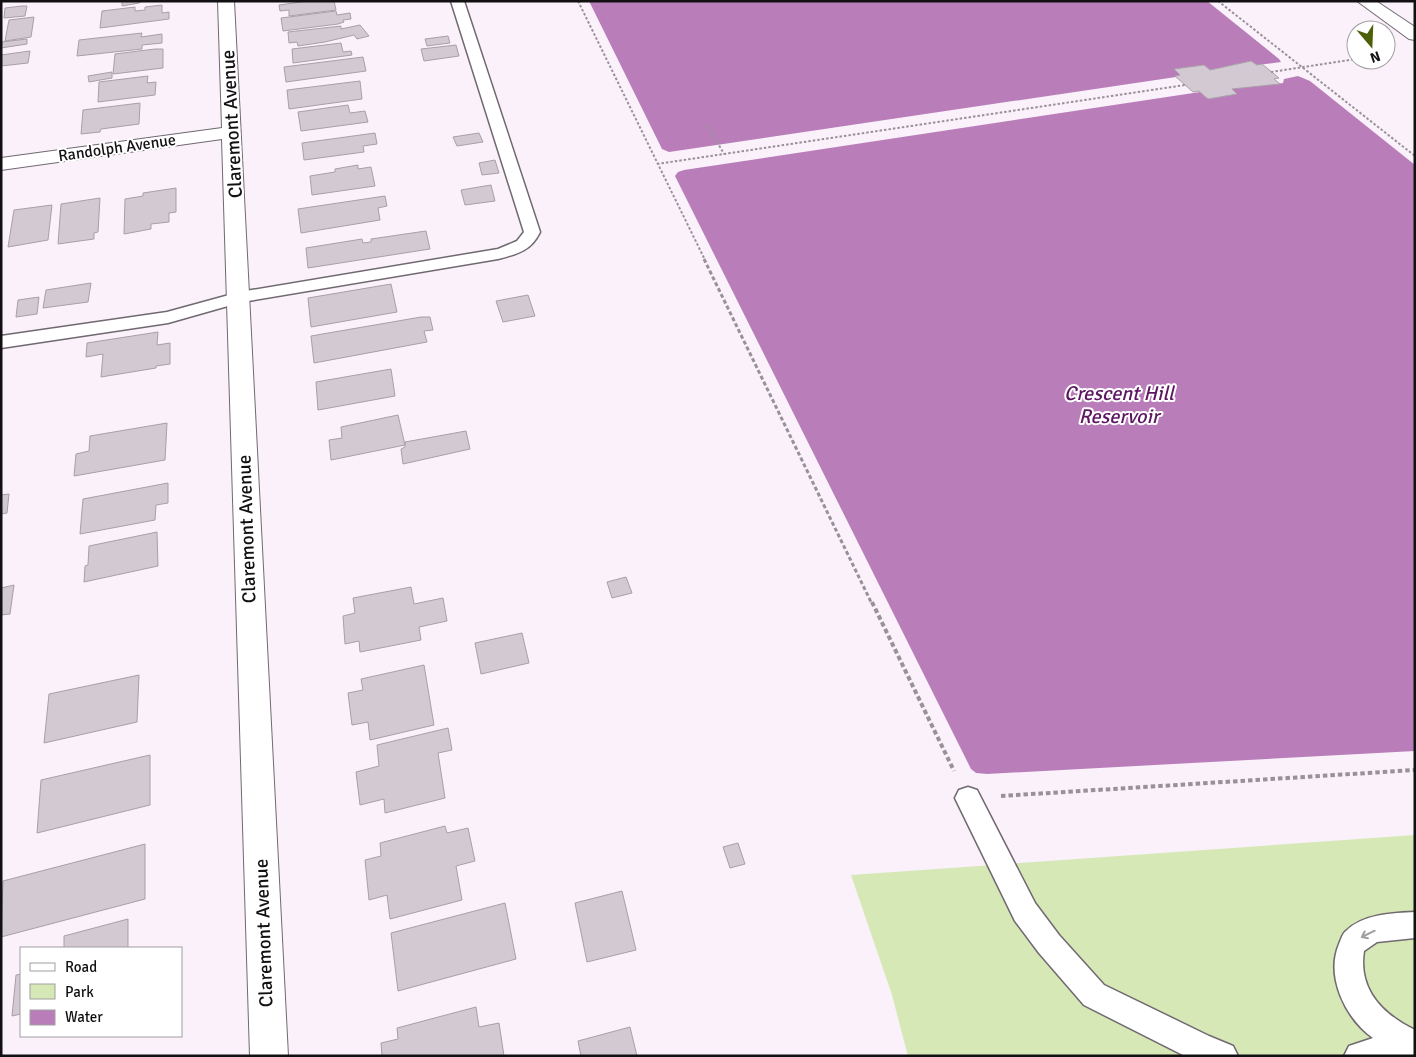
<svg xmlns="http://www.w3.org/2000/svg" width="1416" height="1057" font-family="Signika,sans-serif">
<style>
.green{fill:#d6e8b5}
.water{fill:#b97eba}
.building{fill:#d2c9d2;stroke:#a89fa8}
.lines{fill:none;stroke-linecap:round;stroke-linejoin:round}
.lane-casing{stroke:#716971;stroke-width:3}
.street-casing{stroke:#716971;stroke-width:2}
.path-far2{stroke:#989298;stroke-width:2;stroke-dasharray:2.5 2;stroke-linecap:butt}
.path-far1{stroke:#989298;stroke-width:3;stroke-dasharray:4 2.5;stroke-linecap:butt}
.path{stroke:#989298;stroke-width:4;stroke-dasharray:4.5 3;stroke-linecap:butt}
.lane{fill:#fff;fill-rule:evenodd}
.street{fill:#fff;fill-rule:evenodd}
.oneway{stroke:#a19fa1}
.labels{text-anchor:middle;dominant-baseline:central;stroke-width:4;stroke-linejoin:round;paint-order:stroke}
.far-street-label{font-size:16px;fill:#131013;stroke:#fff}
.street-label{font-size:19px;fill:#131013;stroke:#fff}
.water-label{font-size:20px;font-style:italic;fill:#5d1661;stroke:#fff}
</style>
<rect width="100%" height="100%" fill="#faf1fa"/>
<path class="green" d="M1415,835V1056H908L892,995L851,875Z"/>
<path class="water" d="M589,1H1207L1279,59L1281,62L1257,65L1251,61L1210,70L1204,65L1175,69L1180,75L1176,76V77L669,152L662,149Z
M1298,76L1310,81L1415,165V751L987,774L976,773L971,769L675,176L678,172L684,170L1200,92L1208,99L1237,94L1232,89L1283,83L1284,79Z"/>
<path class="building" d="M122,1H142L139,3L122,6Z
M308,1H334L336,10L289,16V10L280,11L279,5Z
M162,5V13L169,12V19L100,28L102,11L135,7V11L145,10V7Z
M22,6H27L25,16L4,18L5,8Z
M336,11L337,15L350,13L351,19L343,20L344,22L338,24L283,31L281,18Z
M34,17L31,37L5,41L9,20Z
M360,25L369,36L357,39L354,35L325,42L298,46L297,42L289,43L288,32L341,26V29Z
M142,33L141,37L162,34V43L142,45V49L77,56L79,40Z
M448,36L450,43L427,46L425,39Z
M27,39V44L1,48V42Z
M341,43L343,52L351,51L352,55L293,63L292,49Z
M456,45L459,56L424,61L421,49Z
M155,49H163V68L113,74L115,54Z
M30,51L28,63L1,66V55Z
M363,57L366,71L286,82L284,67Z
M1251,61L1257,65L1262,64L1279,78L1274,79L1280,84L1232,89L1237,94L1208,99L1199,91L1193,92L1175,76L1180,75L1174,69L1204,65L1210,70Z
M112,72V78L89,82L88,76Z
M148,76L147,83L156,82L155,95L98,102L99,82Z
M360,81L362,99L289,109L287,90Z
M140,103L139,124L101,129L100,132L81,134L83,110Z
M348,105L350,113L365,111L368,122L301,131L298,112Z
M375,133L377,144L363,146L364,152L304,160L302,143Z
M479,133L483,142L457,146L453,137Z
M495,160L499,173L482,175L479,163Z
M358,165V169L371,167L375,186L312,195L310,176L335,172V169Z
M491,185L495,201L465,205L461,190Z
M176,188V212L169,213V222L151,224V229L124,234L125,199L143,196V193Z
M385,196L387,206L378,208L380,220L301,233L298,209Z
M100,198L98,232L94,233V239L58,244L61,204Z
M52,205L48,240L8,247L14,210Z
M426,231L430,249L308,268L306,248L362,239L363,243L371,242V239Z
M91,283L88,302L43,308L46,290Z
M391,284L397,312L311,327L308,298Z
M528,295L535,316L503,322L496,301Z
M39,297L37,314L16,317L18,300Z
M421,317H430L433,330L424,331L427,342L314,363L311,336Z
M158,332L157,345L170,343V364L156,366V368L101,377L103,354L86,357L87,343Z
M391,369L395,396L318,410L316,382Z
M398,415L405,445L331,460L329,440L342,438L341,427Z
M167,423L165,460L74,476L76,454L89,451L90,436Z
M466,431L470,449L403,464L401,449L405,447V442Z
M168,483V503L156,505L155,520L80,534L83,499Z
M9,494L7,513L1,514V495Z
M157,532L158,566L84,582L85,566L88,565L89,546Z
M626,577L632,593L612,598L607,582Z
M14,585L10,614L1,615V588Z
M411,587L414,604L443,598L447,621L419,627L421,640L360,652L359,641L345,644L343,616L355,613L353,598Z
M522,633L529,663L481,674L475,643Z
M424,665L434,725L370,740L368,722L352,725L348,693L363,690L361,679Z
M139,675L137,722L44,743L49,694Z
M448,728L452,750L438,753L445,798L385,813L384,799L360,805L356,772L379,766L377,745Z
M150,755V805L37,833L41,780Z
M445,826L447,833L468,828L475,861L456,866L462,900L390,919L387,895L369,900L365,860L381,856L380,843Z
M738,843L745,864L730,868L723,847Z
M145,844V899L1,937L3,881Z
M622,891L636,950L587,962L575,903Z
M505,903L516,959L398,991L391,933Z
M128,919V948H64V936Z
M21,974V1014L12,1016L16,975Z
M476,1007L479,1027L499,1023L504,1056H382L381,1043L398,1039L397,1028Z
M630,1027L637,1056H581L578,1041Z"/>
<g class="lines">
<defs>
<path id="lane" d="M451,1H464L540,232C531,251 517,254 498,259L242,302L168,323L1,348V336L167,312L240,292L498,249L517,241L524,232Z
M968,787L977,790L1035,903L1059,935L1104,985L1209,1036L1233,1046L1238,1056H1185L1084,1005L1039,953L1015,921L955,798L959,790Z
M1415,912V938L1377,942L1364,951C1358,989 1382,1014 1415,1030V1056H1344L1349,1046L1373,1038C1346,1019 1325,977 1339,944C1341,940 1342,934 1346,931C1363,914 1392,913 1415,912Z"/>
<path id="street" d="M218,1H234L288,1056H250L222,139L1,170V158L222,128Z
M1357,1H1376L1415,27V40L1409,39Z"/>
</defs>
<use href="#lane" class="lane-casing"/>
<use href="#street" class="street-casing"/>
<path class="path-far2" d="M578,1L705,260
M1218,1L1415,156
M1386,54L1394,53
M1271,72L1356,59
M708,126L724,154
M657,164L1185,85"/>
<path class="path-far1" d="M704,259L872,604"/>
<path class="path" d="M872,602L954,771
M1001,796L1415,770"/>
<use href="#lane" class="lane"/>
<use href="#street" class="street"/>
</g>
<defs><path id="oneway-shaft" d="M-6 0H5M1.5-3L5.5 0L1.5 3" fill="none" stroke-width="1.6" stroke-linecap="round" stroke-linejoin="round" transform="scale(1.25)"/></defs>
<use class="oneway" href="#oneway-shaft" transform="translate(1368 934) rotate(154)"/>
<g class="labels">
<g class="far-street-label">
<text transform="translate(117 148) rotate(-8)">Randolph Avenue</text>
</g>
<g class="street-label">
<text transform="translate(232 124) rotate(-93)">Claremont Avenue</text>
<text transform="translate(247 529) rotate(-92)">Claremont Avenue</text>
<text transform="translate(264 933) rotate(-92)">Claremont Avenue</text>
</g>
<g class="water-label">
<text x="1119" y="393">Crescent Hill<tspan x="1119" dy="23">Reservoir</tspan></text>
</g>
</g>
<rect width="1416" height="1057" fill="none" stroke="#131013" stroke-width="5"/>
<rect x="20" y="947" width="162" height="90" fill="#ffffff" stroke="#a19fa1"/>
<rect x="30" y="963" width="25" height="8" fill="#ffffff" stroke="#a19fa1"/>
<text x="65" y="972" font-size="15" fill="#131013">Road</text>
<rect x="30" y="984" width="25" height="15" fill="#d6e8b5" stroke="#a19fa1"/>
<text x="65" y="997" font-size="15" fill="#131013">Park</text>
<rect x="30" y="1010" width="25" height="15" fill="#b97eba" stroke="#a19fa1"/>
<text x="65" y="1022" font-size="15" fill="#131013">Water</text>
<g transform="translate(1371 45) rotate(161)"><circle r="24" fill="#ffffff" stroke="#a19fa1"/>
<path d="M0-4L9 19L0 12L-9 19Z" fill="#4b5f07"/>
<text y="-8" font-size="14" font-weight="bold" text-anchor="middle" fill="#131013">N</text>
</g>
</svg>
